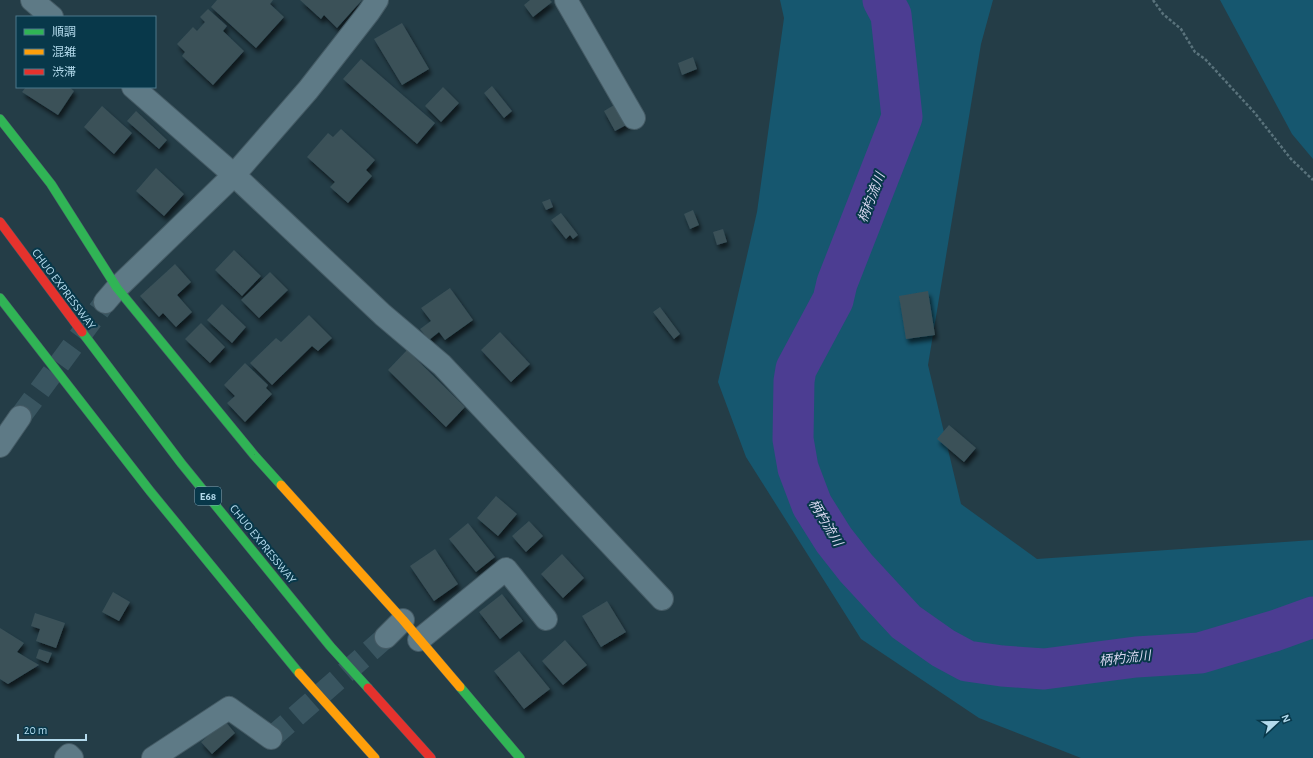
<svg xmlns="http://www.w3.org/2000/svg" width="1313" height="758" font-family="'Alegreya Sans','Noto Sans JP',sans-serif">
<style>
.green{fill:#16576f}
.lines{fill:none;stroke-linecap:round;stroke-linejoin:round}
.river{stroke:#4c3d92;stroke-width:41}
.building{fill:#3a5159;filter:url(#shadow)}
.street-tunnel{stroke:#395560;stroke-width:22;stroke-dasharray:22 11;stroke-linecap:butt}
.street-casing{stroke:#455b65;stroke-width:24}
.fast-casing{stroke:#455b65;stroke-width:10}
.slow-casing{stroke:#455b65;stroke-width:10}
.jam-casing{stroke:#455b65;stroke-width:10}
.path{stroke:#5a737c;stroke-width:2.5;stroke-dasharray:3 2;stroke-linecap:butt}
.street{stroke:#5e7a86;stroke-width:22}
.fast{stroke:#30b455;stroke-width:9}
.slow{stroke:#ff9f0a;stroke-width:9}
.jam{stroke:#e5322d;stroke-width:9}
.labels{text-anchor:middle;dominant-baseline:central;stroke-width:4;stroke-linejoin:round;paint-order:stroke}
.shield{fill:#08384a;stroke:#80a9bb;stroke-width:1}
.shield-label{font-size:11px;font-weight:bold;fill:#b3daec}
.street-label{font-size:12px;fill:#b3daec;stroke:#08384a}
.water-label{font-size:13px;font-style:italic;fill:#d9d8f1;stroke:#08384a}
</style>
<defs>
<filter id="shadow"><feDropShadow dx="2.5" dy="4.5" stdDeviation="2" flood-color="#0009"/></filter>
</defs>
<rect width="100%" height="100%" fill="#243d47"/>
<path class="green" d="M780,0H993L981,44L928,365L961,504L1037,559L1313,540V758H1081L979,718L861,639L746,457L718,382L757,212L784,18Z
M1220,0H1313V159L1292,134Z"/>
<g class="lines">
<path class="river" d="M883,0L891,15L902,117L837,283L833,300L796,369L794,381L793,439L798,468L812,505L834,540L856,568L906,622L943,648L967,661L1002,666L1044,669L1136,657L1200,653L1274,631L1313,617"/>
</g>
<path class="building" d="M217,0H273L270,4L284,17L256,48L211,7Z
M300,0H362L337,28L324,15L321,19Z
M530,0H550L552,2L533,17L524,5Z
M208,9L227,26L223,31L244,51L213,85L182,56L185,52L177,44L193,27L197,31L205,22L200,17Z
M402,23L429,69L402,85L374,39Z
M693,57L697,69L682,75L678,63Z
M361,59L435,123L417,144L343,79Z
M492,86L512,111L504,118L484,93Z
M26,87H69L74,91L58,115L22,92Z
M443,87L459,103L441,122L425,106Z
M619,102L630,123L615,131L604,111Z
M102,106L132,133L114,154L84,127Z
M136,111L167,140L159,149L127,121Z
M341,129L375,160L366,170L372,176L348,203L330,187L335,182L307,157L328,133L333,137Z
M156,168L184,194L164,216L136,191Z
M550,199L553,207L546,210L542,202Z
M693,210L699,225L690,229L684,214Z
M561,213L578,235L573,239L570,235L566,239L551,220Z
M723,229L727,242L717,245L713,232Z
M234,250L261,276L242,296L215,270Z
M175,264L191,282L177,295L192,312L176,327L163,313L159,317L140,296Z
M270,272L288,290L259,318L241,300Z
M450,288L473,320L445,340L439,332L429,340L420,329L431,321L421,308Z
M928,291L935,335L906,339L899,296Z
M222,304L246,327L232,343L207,320Z
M660,307L680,334L674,339L653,312Z
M309,315L332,338L318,351L312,346L272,385L250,363L276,338L281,342Z
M201,323L225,347L210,363L185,339Z
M500,332L530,364L511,382L481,350Z
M407,350L465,407L446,427L388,370Z
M245,363L268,385L266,388L272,394L245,422L227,403L235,396L224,385Z
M949,425L976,448L964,462L937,439Z
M496,496L517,514L498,536L477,518Z
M529,521L543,536L526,552L512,536Z
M468,523L495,557L476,572L449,539Z
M435,549L458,584L434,601L410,566Z
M562,554L584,578L563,598L541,574Z
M113,592L130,602L119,621L102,612Z
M502,594L523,621L500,639L479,612Z
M607,601L626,632L601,647L582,616Z
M35,613L65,623L56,648L36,641L40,629L31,626Z
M0,628L24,643L17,652L39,665L8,684L0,679Z
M565,640L587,665L563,685L542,661Z
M39,649L52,653L48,663L36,658Z
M519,651L550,689L524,709L494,671Z
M225,721L235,733L212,754L201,742Z"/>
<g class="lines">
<path class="street-tunnel" d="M20,417L105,302
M271,738L386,637"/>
<defs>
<path id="street" d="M32,0L52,17
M566,0L634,118
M133,87L234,175L383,315L442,365L662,599
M105,302L117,288L234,175L308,90L369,12L377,0
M0,446L20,417
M386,637L403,620
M419,640L506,569L546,619
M66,758L69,755L72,758
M153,758L229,708L271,738"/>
<path id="fast" d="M0,119L51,184L117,288L254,455L281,485
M0,298L150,491L299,673
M82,332L181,463L330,646L368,688
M460,687L520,758"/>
<path id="slow" d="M281,485L403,620L460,687
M299,673L375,758"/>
<path id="jam" d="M0,222L82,332
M368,688L431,758"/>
</defs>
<use href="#street" class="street-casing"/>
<use href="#fast" class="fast-casing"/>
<use href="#slow" class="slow-casing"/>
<use href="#jam" class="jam-casing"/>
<path class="path" d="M1153,0L1163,14L1181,29L1195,52L1205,59L1254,112L1291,159L1313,180"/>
<use href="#street" class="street"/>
<use href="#fast" class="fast"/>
<use href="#slow" class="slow"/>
<use href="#jam" class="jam"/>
</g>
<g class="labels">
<rect class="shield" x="195" y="487" width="26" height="18" rx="3"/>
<g class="shield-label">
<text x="208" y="496">E68</text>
</g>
<g class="street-label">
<text transform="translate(64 289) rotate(53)">CHUO EXPRESSWAY</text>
<text transform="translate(263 544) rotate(51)">CHUO EXPRESSWAY</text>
</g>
<g class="water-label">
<text transform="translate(872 198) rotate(-69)">柄杓流川</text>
<text transform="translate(825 523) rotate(59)">柄杓流川</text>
<text transform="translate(1125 659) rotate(-6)">柄杓流川</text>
</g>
</g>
<rect x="16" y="16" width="140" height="72" fill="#08384a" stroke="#4c798b"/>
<rect x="24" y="29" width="20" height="6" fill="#30b455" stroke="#4c798b"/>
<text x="52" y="36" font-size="12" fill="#b3daec">順調</text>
<rect x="24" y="49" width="20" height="6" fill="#ff9f0a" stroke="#4c798b"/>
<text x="52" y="56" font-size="12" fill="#b3daec">混雑</text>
<rect x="24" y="69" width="20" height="6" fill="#e5322d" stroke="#4c798b"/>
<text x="52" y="76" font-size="12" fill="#b3daec">渋滞</text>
<g transform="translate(1277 722) rotate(68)" stroke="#08384a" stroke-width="3" paint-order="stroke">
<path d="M0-3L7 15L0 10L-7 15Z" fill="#b3daec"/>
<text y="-6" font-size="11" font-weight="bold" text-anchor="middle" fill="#b3daec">N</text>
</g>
<path d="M18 734v6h68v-6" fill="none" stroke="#b3daec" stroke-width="2"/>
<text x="24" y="734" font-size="12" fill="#b3daec" stroke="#08384a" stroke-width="3" paint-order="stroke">20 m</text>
</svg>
